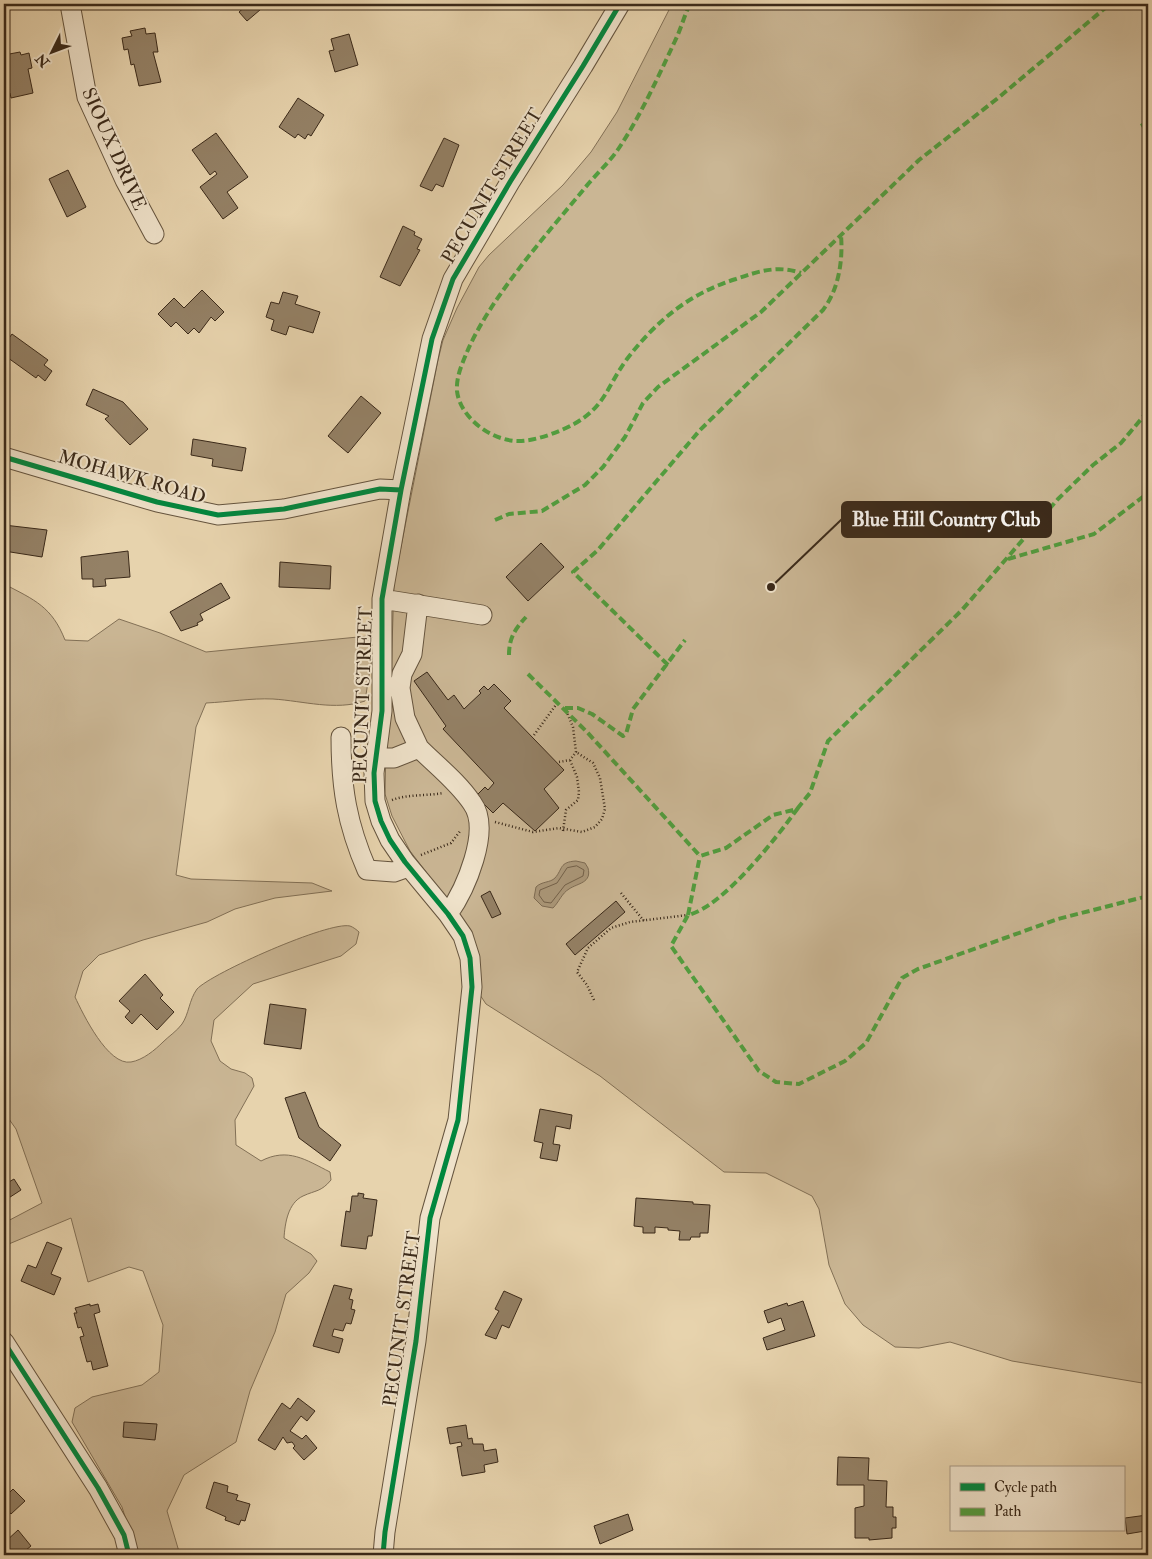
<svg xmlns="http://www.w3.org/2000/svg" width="1152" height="1559" font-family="'IM FELL Double Pica',serif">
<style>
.green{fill:#cab694;stroke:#827056}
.water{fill:#ac997b;stroke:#7e6c54}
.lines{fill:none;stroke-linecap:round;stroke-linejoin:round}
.shore{stroke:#73614a;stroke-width:1}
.building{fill:#948166;stroke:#3a2919}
.minor-casing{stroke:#65543e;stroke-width:21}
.path{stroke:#3a2919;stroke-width:2.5;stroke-dasharray:1 2.5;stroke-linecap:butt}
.minor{stroke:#efe2ca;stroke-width:19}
.quiet{stroke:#529c3e;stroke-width:4;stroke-dasharray:8 4;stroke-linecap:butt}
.cycleway-casing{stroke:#efe2ca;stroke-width:8}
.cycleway{stroke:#00873e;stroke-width:5}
.labels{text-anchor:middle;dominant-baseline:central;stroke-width:4;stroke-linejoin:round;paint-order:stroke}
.street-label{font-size:19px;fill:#3a2919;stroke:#efe2ca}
.leader{fill:none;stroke:#3a2919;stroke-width:2}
.callout-dot{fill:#3a2919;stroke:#efe2ca;stroke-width:2}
.callout{fill:#3a2919;stroke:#3a2919;stroke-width:2}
.callout-label{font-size:20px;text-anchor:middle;font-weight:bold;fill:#fff}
</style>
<rect width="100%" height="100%" fill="#e7d3ad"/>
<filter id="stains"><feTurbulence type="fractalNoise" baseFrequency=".004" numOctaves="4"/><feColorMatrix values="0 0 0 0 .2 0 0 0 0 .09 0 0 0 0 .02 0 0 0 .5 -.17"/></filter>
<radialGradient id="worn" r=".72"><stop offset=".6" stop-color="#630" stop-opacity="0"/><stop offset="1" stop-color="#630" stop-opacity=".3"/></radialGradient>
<path class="green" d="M672,4H1148V1384L1012,1361L950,1342L919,1348L895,1347L863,1325L845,1304L829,1265L819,1209L812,1196L766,1173L724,1172L600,1076L486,1004L480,995L478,953L470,929L410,851L392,816L385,794L386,746L390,714L394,582L438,360L443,340L457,308L479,267L489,255L563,185L591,152L617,112Z
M4,584C35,600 52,607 65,640L88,641L119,619L160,633L206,652L368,636L373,650L365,701C335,711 304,701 273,699C251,698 228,702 206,703L196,727L176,875L191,879L312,883L332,891L275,898L235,909L207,922L143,940L99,955L83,971L75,997C83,1014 108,1066 131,1062C143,1060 155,1050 163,1042C169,1036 177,1031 182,1024C189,1014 189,1000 197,989C212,973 329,921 350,926C353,927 357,930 359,932L356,944L341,956L253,984L214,1020L211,1041L220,1061L231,1069L245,1073L252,1078L254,1086L235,1120L236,1145L261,1161C288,1147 306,1160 330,1172L331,1180C321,1192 316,1190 303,1196C288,1203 285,1223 284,1238L311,1254L317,1261L309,1273L286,1294L275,1332L250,1391L236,1442L184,1475L167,1511L180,1555H137L122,1507L72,1422L75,1408L92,1397L142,1385L159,1372L163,1325L143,1271L129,1267L88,1282L71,1218L4,1246V1223L42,1203L16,1129L4,1112Z"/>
<path class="water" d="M576,861L585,863L588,868C592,883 578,883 569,889C562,893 559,902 553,908L542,906L534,898L536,887C542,881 550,883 555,878C563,869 559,862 576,861Z"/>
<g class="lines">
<path class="shore" d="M577,866L584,870L583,876L565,885L551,903L544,902L539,895L540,890L557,883L567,868Z"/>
</g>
<path class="building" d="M246,4H267L247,21L239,12L247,5Z
M145,28L146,34L155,33L158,52H153L161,82L139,86L134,64L131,65L128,49L124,50L122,38L132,36L130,31Z
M349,34L358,65L335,72L329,51L334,50L331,39Z
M20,52L21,55L29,53L32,68L28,69L33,93L11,98L10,93H5L4,86V55Z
M298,98L324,115L311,136L308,134L305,139L298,134L295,138L279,127Z
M216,133L248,177L227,192L238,208L223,219L200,187L217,174L215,171L210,175L192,150Z
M444,138L459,145L443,187L436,184L432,191L420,186Z
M68,170L86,207L67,217L49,179Z
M403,226L415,232L414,235L422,239L417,249L420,250L400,286L380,277Z
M202,290L224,312L215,321L211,317L199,333L194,328L188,334L176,322L171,327L158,314L174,298L184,308Z
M283,292L298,296L295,304L320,312L313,333L289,326L286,335L271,330L274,320L266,317L271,302L279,304Z
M12,334L48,360L44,365L52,371L45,381L38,375L36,378L4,355V345Z
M93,389L123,402L148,429L130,445L105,419L109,416L86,405Z
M361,396L381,413L348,453L328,436Z
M193,439L246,448L242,471L212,466L213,459L191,455Z
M4,525L47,530L42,557L4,551Z
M541,543L564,567L528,601L506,577Z
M128,551L130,577L105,579L106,586L93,587V579H82L81,557Z
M280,562L331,566L330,589L279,587Z
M221,583L230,598L200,614L203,620L197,623L198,625L181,631L170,612Z
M427,672L448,700L454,695L464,709L481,693L479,691L484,686L488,690L494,684L511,701L504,708L564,770L544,789L559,808L535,831L503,803L493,813L476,796L485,787L488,790L494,783L443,729L446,726L414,681Z
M490,891L501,914L492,918L481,896Z
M616,901L625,912L575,955L566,944Z
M145,974L163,995L160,998L174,1012L157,1030L141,1014L132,1024L125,1017L130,1011L119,1001Z
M270,1004L306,1009L301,1049L264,1044Z
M305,1092L319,1127L341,1145L330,1161L299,1138L285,1098Z
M540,1109L572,1115L570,1129L556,1126L553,1144L560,1145L557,1161L540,1158L543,1143L534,1141Z
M4,1179L7,1183L14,1179L21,1190L4,1201Z
M358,1193L364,1194L363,1198L377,1200L372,1236H368L366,1249L341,1246L346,1211L350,1212L352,1196H358Z
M636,1198L693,1202V1204L710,1205L708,1233H700V1237H691L690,1240H679L680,1231L668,1230V1228L655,1227V1233H643V1227L634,1226Z
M47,1242L62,1248L51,1274L61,1278L54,1295L21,1281L28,1265L36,1268Z
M334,1285L352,1289L349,1299L353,1300L351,1309L355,1310L351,1324L346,1323L343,1331L334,1329L332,1336L343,1339L339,1353L313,1346Z
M504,1291L522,1299L509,1328L502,1325L496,1339L485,1335L499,1311L495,1309Z
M803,1301L815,1336L767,1350L763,1338L785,1330L781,1318L768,1323L764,1311L787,1303L788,1306Z
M90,1304V1306L98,1304L100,1312L94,1314L108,1366L93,1370L91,1361L87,1362L80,1337L84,1336L81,1327L78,1328L74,1313H77L75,1308Z
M298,1398L315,1411L307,1421L301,1416L290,1431L302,1439L306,1435L317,1448L304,1460L293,1448L295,1446L292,1442L287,1443L283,1437L275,1450L258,1440L282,1403L290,1409Z
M124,1422L157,1424L155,1440L123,1437Z
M466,1425L468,1439L472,1438L473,1444H483L484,1451L496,1449L498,1462L484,1465L485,1472L462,1476L457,1447L462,1446L461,1442L450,1444L447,1428Z
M838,1457L869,1458L868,1480L887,1481L886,1507H893V1517H896V1528H892V1538L869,1540V1538H855V1508L864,1506V1485H837Z
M214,1482L228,1486L227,1492L238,1495L236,1500L250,1504L245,1521L241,1520L239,1525L225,1520L226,1517L206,1508Z
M13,1489L25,1501L11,1514L4,1506V1498Z
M628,1514L633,1530L600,1544L594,1526Z
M1147,1515L1148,1526H1145V1531L1127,1534L1125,1518Z
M18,1530L31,1546L20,1555H4V1543Z"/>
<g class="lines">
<defs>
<path id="minor" d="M70,4L87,97L125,180L154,234
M4,457L157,502L218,515L284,509L380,489L401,490
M382,599L482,615
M388,686L400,688L405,718L419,748
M400,688L402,674L412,654L418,604
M341,737C341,788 347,824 367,870L394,872L408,867
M376,758H394L419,748C437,766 458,782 472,803C492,830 465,890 448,914
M4,1342L98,1488L124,1535L129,1555
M383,1555L385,1532L416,1341L430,1218L458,1120L472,987L470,958L463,936L448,914L405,862L390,840L381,821L375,801L374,773L382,711V599L401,490L432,339L453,279L510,182L583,66L620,4"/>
</defs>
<use href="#minor" class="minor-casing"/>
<path class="path" d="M534,735L558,702
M559,762L570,760L576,752L573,727L565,708
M392,800C408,794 427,796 443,793
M495,822L533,832L559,828L582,832L595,827L602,819L605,809L600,778L593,763L576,752
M563,831L566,810L578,800L579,792L577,777L570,760
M421,855L451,843L461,830
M621,893L644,921
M594,1000L587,985L577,972L588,948L611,928L630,922L688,915"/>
<use href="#minor" class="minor"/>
<path class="quiet" d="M690,4C684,16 681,29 675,41C658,77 641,115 619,148C609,163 595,175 584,189C546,235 490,298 467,352C462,364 456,377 457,391C460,418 492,441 518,441C536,441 559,432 574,424C606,406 607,386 627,359C656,321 690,293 736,279C759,271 778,265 801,273
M1141,126L1148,122
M495,520L509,514L542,511L585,485L603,467L625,437L643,403L658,387L761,312L919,160L998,98L1110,4
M1008,559L1094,534L1148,493
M509,655C509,638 515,629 526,617
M668,665L573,572L598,550L700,430L823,310C839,289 843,260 841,235
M528,674L587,732L700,856L726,848L773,815L797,809L810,793L828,741L962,610L1058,499L1093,465L1121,443L1148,411
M565,708H578L592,714L623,736L626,734L633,709L685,640
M798,808C777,837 723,907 688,915L671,946L759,1071L776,1082L799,1084L845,1061L866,1043L902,978L918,969L1058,919L1148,896
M688,915L700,856"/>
<defs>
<path id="cycleway" d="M4,457L157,502L218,515L284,509L380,489L401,490
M4,1342L98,1488L124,1535L129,1555
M383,1555L385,1532L416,1341L430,1218L458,1120L472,987L470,958L463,936L448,914L405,862L390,840L381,821L375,801L374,773L382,711V599L401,490L432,339L453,279L510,182L583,66L620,4"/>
</defs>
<use href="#cycleway" class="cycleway-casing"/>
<use href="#cycleway" class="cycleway"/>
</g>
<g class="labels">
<g class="street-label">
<text transform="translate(114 149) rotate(66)">SIOUX DRIVE</text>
<text transform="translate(492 186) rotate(-59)">PECUNIT STREET</text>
<text transform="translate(132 477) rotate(16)">MOHAWK ROAD</text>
<text transform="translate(363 695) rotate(-88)">PECUNIT STREET</text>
<text transform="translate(402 1319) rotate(-82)">PECUNIT STREET</text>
</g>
</g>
<path class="leader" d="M771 587L842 519"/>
<circle class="callout-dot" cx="771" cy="587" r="5"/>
<rect class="callout" x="842" y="502" width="209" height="35" rx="5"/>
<g class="callout-label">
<text x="946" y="526">Blue Hill Country Club</text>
</g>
<rect width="1152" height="1559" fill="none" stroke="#e7d3ad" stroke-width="20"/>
<rect x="5" y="5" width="1142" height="1549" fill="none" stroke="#3a2919" stroke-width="2.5"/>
<rect x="10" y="10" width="1132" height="1539" fill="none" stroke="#3a2919"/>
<rect x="950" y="1466" width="175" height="65" fill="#efe2ca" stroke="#a79883"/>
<rect x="960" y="1483" width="25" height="8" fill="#00873e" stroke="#a79883"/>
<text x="994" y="1492" font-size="15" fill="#3a2919">Cycle path</text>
<rect x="960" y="1508" width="25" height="8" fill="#529c3e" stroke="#a79883"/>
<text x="994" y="1516" font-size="15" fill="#3a2919">Path</text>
<g transform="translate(52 52) rotate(228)" stroke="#efe2ca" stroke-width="4" paint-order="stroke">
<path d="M0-4L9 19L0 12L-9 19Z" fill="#3a2919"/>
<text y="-8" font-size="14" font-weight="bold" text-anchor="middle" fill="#3a2919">N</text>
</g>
<rect width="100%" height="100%" filter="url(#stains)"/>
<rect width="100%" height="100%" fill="url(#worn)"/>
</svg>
